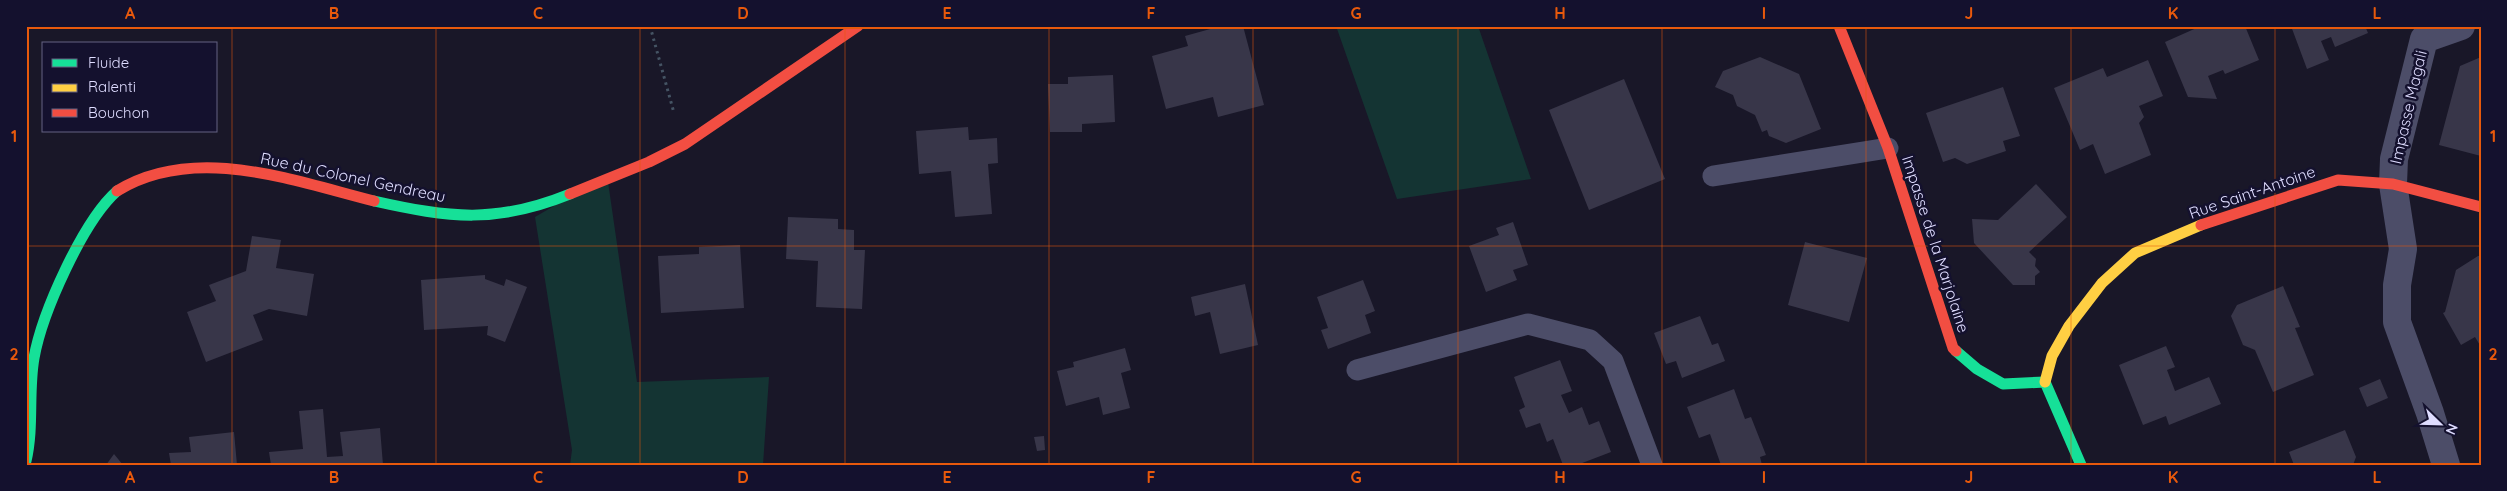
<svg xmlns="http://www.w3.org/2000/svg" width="2507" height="491" font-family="Quicksand,sans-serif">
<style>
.green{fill:#143433}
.building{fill:#383649}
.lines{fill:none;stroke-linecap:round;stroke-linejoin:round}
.path{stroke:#455464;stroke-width:3;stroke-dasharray:2.5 4;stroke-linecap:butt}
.lane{stroke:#4c4d68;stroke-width:21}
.street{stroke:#4c4d68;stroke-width:28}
.fast{stroke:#16e098;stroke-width:11}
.slow{stroke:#ffcf43;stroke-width:11}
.jam{stroke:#f24e42;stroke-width:11}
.grid{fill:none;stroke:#e8590c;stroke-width:1;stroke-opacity:0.55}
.labels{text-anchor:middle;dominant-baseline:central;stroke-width:5;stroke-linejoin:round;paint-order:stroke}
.street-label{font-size:16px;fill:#dfddff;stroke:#14112e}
.neatline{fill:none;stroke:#e8590c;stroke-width:2}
.grid-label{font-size:16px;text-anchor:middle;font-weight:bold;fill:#e8590c}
</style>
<rect width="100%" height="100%" fill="#191728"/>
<path class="green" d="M1336,26H1478L1531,179L1397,199Z
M607,175L637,382L769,377L763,465H570L572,450L535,217Z"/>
<path class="building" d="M1221,26H1243L1264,105L1218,117L1213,97L1166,109L1152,56L1188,46L1185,36Z
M2201,26H2245L2259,60L2225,74L2223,70L2208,76L2217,99L2188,97L2165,42Z
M2291,26H2365L2368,33L2335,47L2331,37L2321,41L2329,60L2307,69Z
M1760,57L1799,74L1821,129L1786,143L1769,136L1767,130L1762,132L1755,115L1737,106L1733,95L1715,87L1723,71Z
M2481,57V156L2439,145L2460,66Z
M2148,60L2163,96L2139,106L2144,117L2139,123L2151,155L2105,174L2093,144L2080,150L2054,88L2103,68L2107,77Z
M1113,75L1115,122L1082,124V132H1050L1048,84H1068V77Z
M1624,79L1665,179L1589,210L1549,110Z
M2003,87L2020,136L2003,141L2006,151L1967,164L1955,158L1943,162L1926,113Z
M968,127L969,140L997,138L998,163L988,164L992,214L955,217L951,171L919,174L916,131Z
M2036,184L2067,217L2029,252L2036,259L2035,266L2040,272L2035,276V285H2013L1974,243L1972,219L1998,220Z
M788,217L838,219V229L854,230V250H865L862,309L816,307L818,261L786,259Z
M1513,222L1528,265L1513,270L1517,280L1486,292L1469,246L1499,235L1496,228Z
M252,236L281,240L276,268L314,274L307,316L269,309L253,315L263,340L206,362L187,312L216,301L209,285L246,271Z
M1805,242L1867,258L1849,322L1788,305Z
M740,245L744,308L661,313L658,256L699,254V247Z
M2478,256H2481V347L2475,337L2461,345L2443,313L2445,312L2456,270Z
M485,275V279L504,286L506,279L527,287L505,342L487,335L488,326L424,330L421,280Z
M1363,280L1375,311L1365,315L1371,333L1328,349L1321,330L1328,328L1317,297Z
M1245,284L1258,345L1220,354L1210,312L1195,316L1191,297Z
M2283,286L2300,327L2295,328L2314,375L2273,392L2255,350L2243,345L2231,316L2237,305Z
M1700,316L1712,345L1718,343L1725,361L1682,378L1676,361L1666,364L1654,333Z
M2166,346L2175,367L2167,370L2175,391L2209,377L2221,404L2169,425L2166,416L2143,425L2119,365Z
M1125,348L1131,370L1121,373L1130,408L1103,415L1099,397L1066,406L1057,371L1074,367L1073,362Z
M1560,360L1572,391L1561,395L1569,413L1582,407L1589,425L1599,421L1611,452L1577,465H1563L1553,439L1547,442L1540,423L1526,428L1519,410L1525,407L1514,377Z
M2380,379L2388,398L2367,407L2359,388Z
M1734,389L1745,419L1751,417L1766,455L1760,457L1762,465H1721L1710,434L1699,438L1687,407Z
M323,409L327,457L343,456L340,432L380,428L383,465H271L269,452L303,449L299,411Z
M2345,430L2356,457L2353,465H2294L2289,452Z
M234,432L237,465H171L169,453L191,452L189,437Z
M1044,436L1045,450L1037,451L1034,437Z
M114,454L123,465H106Z"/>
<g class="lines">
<path class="path" d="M650,26L674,113"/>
<path class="lane" d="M1713,176L1888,148
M1357,370L1528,324L1590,340L1613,361L1652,465"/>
<path class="street" d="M2446,465L2430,413L2397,322V285L2403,249L2393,184L2394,159L2424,39L2461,26"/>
<path class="fast" d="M374,201C450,218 496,224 570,194
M1956,351L1977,369L2003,384L2045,382L2081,465
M26,461C34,427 28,392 34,358C42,313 83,221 117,191"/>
<path class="slow" d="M2045,382L2052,356L2069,326L2102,283L2135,253L2201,225"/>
<path class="jam" d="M1839,26L1888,148L1953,348L1956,351
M117,191C195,143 294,181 374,201
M570,194L649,162L685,144L858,26
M2201,225L2338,180L2393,184L2481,207"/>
</g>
<path class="grid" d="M232,26V465M436,26V465M640,26V465M845,26V465M1049,26V465M1253,26V465M1458,26V465M1662,26V465M1866,26V465M2071,26V465M2275,26V465M26,246H2481"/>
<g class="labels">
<g class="street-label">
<text transform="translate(2408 107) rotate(-77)">Impasse Magali</text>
<text transform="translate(353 177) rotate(12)">Rue du Colonel Gendreau</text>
<text transform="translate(2252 192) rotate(-19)">Rue Saint-Antoine</text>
<text transform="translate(1936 244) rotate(72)">Impasse de la Marjolaine</text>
</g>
</g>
<rect width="2507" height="491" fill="none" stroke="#14112e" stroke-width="55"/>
<rect x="42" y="42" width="175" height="90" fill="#14112e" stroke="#656382"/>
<rect x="52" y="59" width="25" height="8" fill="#16e098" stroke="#656382"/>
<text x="88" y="68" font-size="15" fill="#dfddff">Fluide</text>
<rect x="52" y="84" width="25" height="8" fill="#ffcf43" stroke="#656382"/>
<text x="88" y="92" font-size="15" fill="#dfddff">Ralenti</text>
<rect x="52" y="109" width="25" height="8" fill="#f24e42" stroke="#656382"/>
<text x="88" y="118" font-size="15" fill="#dfddff">Bouchon</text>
<g transform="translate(2440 424) rotate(113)" stroke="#14112e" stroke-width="4" paint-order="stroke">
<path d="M0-4L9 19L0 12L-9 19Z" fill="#dfddff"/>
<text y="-8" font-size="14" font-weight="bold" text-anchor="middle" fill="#dfddff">N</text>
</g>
<rect x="28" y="28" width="2452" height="436" class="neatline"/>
<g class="grid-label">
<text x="130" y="19">A</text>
<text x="334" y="19">B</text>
<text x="538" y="19">C</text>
<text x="743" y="19">D</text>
<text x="947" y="19">E</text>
<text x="1151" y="19">F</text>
<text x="1356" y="19">G</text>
<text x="1560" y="19">H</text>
<text x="1764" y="19">I</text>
<text x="1969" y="19">J</text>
<text x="2173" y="19">K</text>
<text x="2377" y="19">L</text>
<text x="14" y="142">1</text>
<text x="2493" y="142">1</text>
<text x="14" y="360">2</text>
<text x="2493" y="360">2</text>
<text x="130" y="483">A</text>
<text x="334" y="483">B</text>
<text x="538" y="483">C</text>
<text x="743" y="483">D</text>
<text x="947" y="483">E</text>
<text x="1151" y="483">F</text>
<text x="1356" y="483">G</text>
<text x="1560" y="483">H</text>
<text x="1764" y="483">I</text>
<text x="1969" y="483">J</text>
<text x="2173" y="483">K</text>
<text x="2377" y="483">L</text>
</g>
</svg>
